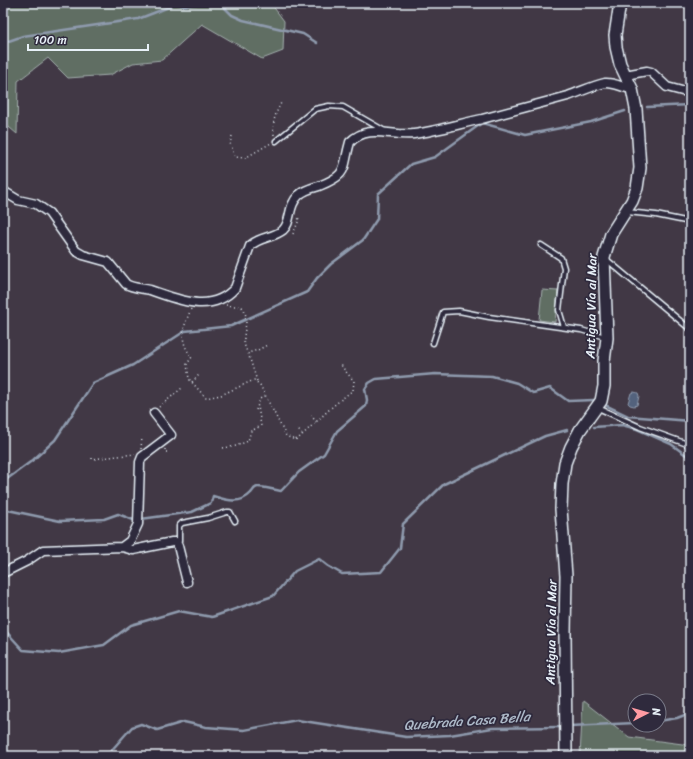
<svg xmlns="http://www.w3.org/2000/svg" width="693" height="759" font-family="Sriracha,sans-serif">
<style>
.green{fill:#606e64;stroke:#a4b0ae}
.water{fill:#53627d;stroke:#8f9bae}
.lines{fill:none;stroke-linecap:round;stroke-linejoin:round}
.stream{stroke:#8f9bae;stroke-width:2.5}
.lane-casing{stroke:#e8f1f8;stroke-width:7}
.street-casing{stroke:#e8f1f8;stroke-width:11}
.secondary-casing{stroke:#e8f1f8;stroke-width:14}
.path{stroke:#e8f1f8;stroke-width:1.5;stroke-dasharray:1 3;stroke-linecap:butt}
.lane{stroke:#2f2a3d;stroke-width:4}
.street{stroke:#2f2a3d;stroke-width:8}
.secondary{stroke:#2f2a3d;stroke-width:11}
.labels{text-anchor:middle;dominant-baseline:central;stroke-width:3.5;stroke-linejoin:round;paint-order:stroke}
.street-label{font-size:13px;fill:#e8f1f8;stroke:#2f2a3d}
.water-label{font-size:14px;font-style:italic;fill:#acb8c7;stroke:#2f2a3d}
</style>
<rect width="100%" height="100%" fill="#413845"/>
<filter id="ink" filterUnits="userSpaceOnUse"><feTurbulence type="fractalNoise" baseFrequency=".025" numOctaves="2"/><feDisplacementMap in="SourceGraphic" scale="8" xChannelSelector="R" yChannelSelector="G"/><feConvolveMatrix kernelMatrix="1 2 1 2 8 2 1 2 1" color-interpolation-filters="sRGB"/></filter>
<g filter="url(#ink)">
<path class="green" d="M3,3H273L272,5L284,21L283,51L262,59L202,24L162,60L133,63L110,75L68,78L48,58L18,81L17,134L3,122Z
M542,290L558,291L555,322L539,320Z
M583,701L629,737L690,745V756H580Z"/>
<path class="water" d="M634,392L638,393L639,396L637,405L634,406L630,405L628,403L631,393Z"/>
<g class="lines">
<path class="stream" d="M220,3L232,15L243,20L303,34L317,43
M3,43L23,36L138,19L169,7L174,3L184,6L205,3
M647,107L690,105
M605,405L628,416L690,421
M594,427L622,425L637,429L671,444L690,458
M3,482L33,460L55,440L93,383L133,365L185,331L231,326L307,292L317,278L331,264L363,240L377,219L378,194L411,164L435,157L482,123L525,135L591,122L625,111
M3,509L60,521L104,519L118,514L136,521
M141,519L192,512L211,503L213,496C226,500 240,505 251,493C254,490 254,487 258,487C265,487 274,490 281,491L299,472L324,454L337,431L366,406L367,400L365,389L369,383L376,379L435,374L492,376L517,383L533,393L550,388L568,401L594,400
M3,628L23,650L59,653L104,645L131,625L179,611L212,617L273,596L295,571L319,559L328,566L342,574L381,572L400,548L403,524L444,484L545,436L567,430
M659,721L677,718L690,713
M570,726L635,723
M103,756L110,752L132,727L141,724L157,730L184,722L206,727L244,730L297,720L406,737L450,735L492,728L563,727"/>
<defs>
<path id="lane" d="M276,141L315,109L329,106L343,107L383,130
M627,212L656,215L690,222
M541,245L561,258L564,268L559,310L564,327
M606,259L690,329
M433,343L443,312L459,311L489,317L581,330L605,337
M596,407L640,427L690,445
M176,543L179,541V526L182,523L208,518L227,512H230L235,521"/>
<path id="street" d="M625,75L647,71L651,72L667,87L682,91H690
M3,191L18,200L36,204L49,213L76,251L83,255L108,262L126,284C132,288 142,288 150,290C177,299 211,315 235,288L250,246C259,237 273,238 283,230C292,222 287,206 299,195C304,190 312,188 319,186C349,174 342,170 350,142C369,123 391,137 414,134C437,131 459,124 482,119C511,111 539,104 568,96C580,92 592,86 605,83C614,82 623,88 632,89
M122,547L133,550L172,542H176L178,546L187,582
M3,573L27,561L43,550L122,547L130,541L138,524L140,462L142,457L171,435L154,413"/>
<path id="secondary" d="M566,756L565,632L566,576L561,509L562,484L565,463L571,447L580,430L601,401L604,386V361L607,338L604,257L611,234L632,201L637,188L640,168L636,109L632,89L620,64L616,47L615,35L620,3"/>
</defs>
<use href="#lane" class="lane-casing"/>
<use href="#street" class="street-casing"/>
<use href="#secondary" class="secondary-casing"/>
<path class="path" d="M274,135C272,120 276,113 282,101
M232,136L230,143L235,157L245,158L271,143
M293,234L299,220L298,217
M226,305L242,307C253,322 237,336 248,353
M191,309C183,328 178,340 192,357L187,364L189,379L206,398L221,395L254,380L260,385L286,436L295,440L299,438L333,406L353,390L354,381L342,367L341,364
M257,381L248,353L258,350L267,345
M192,382L199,375
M159,407L182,388
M256,410L260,399L265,395
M311,415L316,422
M296,428L302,434
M223,448L236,446L248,441L251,431L261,426L258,406
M141,449L142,437
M165,449V452H167
M92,458V459L135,454"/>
<use href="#lane" class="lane"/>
<use href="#street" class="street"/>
<use href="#secondary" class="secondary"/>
</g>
</g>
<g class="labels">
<g class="street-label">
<text transform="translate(591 306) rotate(-89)">Antigua Vía al Mar</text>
<text transform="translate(551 632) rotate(-89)">Antigua Vía al Mar</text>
</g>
<g class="water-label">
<text transform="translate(467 721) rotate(-4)">Quebrada Casa Bella</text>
</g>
</g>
<rect width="693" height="759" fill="none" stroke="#2f2a3d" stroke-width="16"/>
<rect x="8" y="8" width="677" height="743" fill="none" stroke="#e8f1f8" stroke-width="1.5" filter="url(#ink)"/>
<g transform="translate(647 713) rotate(84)"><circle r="19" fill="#2f2a3d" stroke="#797a88"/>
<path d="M0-3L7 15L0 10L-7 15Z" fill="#ff9aa2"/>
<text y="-6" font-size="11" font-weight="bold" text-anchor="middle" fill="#e8f1f8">N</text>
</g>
<path d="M28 44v6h120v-6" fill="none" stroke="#e8f1f8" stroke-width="2"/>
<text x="34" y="44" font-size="12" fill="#e8f1f8" stroke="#2f2a3d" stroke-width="3" paint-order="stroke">100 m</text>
</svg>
